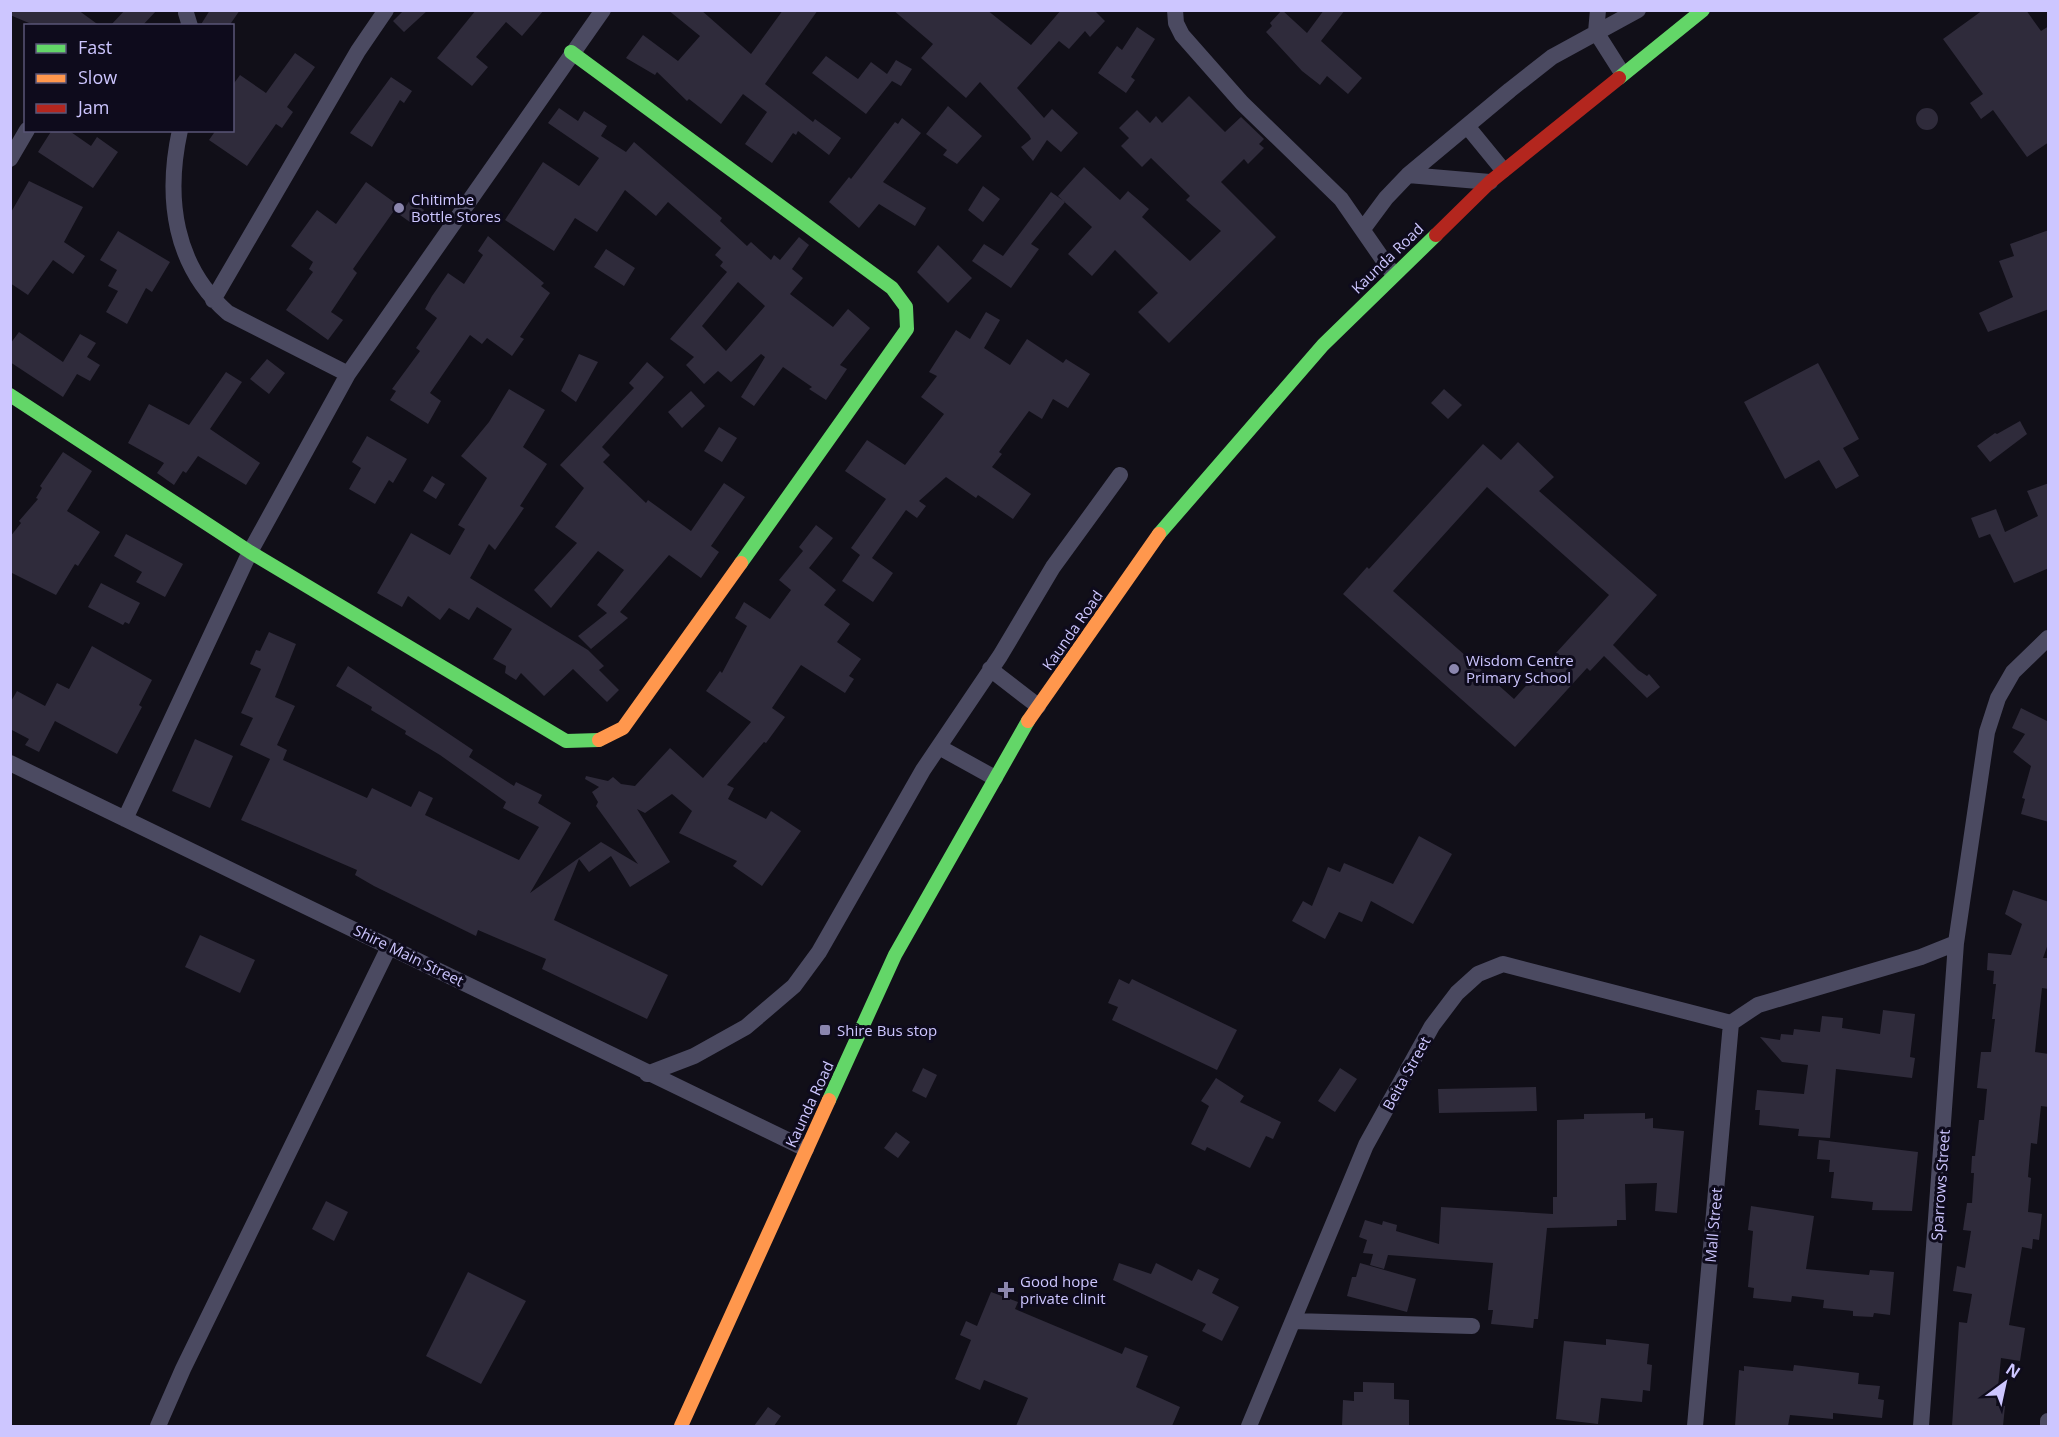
<svg xmlns="http://www.w3.org/2000/svg" width="2059" height="1437" font-family="'Open Sans',sans-serif">
<style>
.building{fill:#2f2b3b;fill-rule:evenodd}
.lines{fill:none;stroke-linecap:round;stroke-linejoin:round}
.street{stroke:#4b4a61;stroke-width:16}
.fast{stroke:#63d668;stroke-width:14}
.slow{stroke:#ff974d;stroke-width:14}
.jam{stroke:#b3261e;stroke-width:14}
.poi-dot{fill:#8b86ae;stroke:#0e0b1c;stroke-width:2}
.labels{text-anchor:middle;dominant-baseline:central;stroke-width:6;stroke-linejoin:round;paint-order:stroke}
.poi-label{font-size:15px;fill:#cdc6ff;stroke:#0e0b1c;text-anchor:start}
.street-label{font-size:15px;fill:#cdc6ff;stroke:#0e0b1c}
</style>
<rect width="100%" height="100%" fill="#110f18"/>
<path class="building" d="M10,10H78L100,26H36L10,15Z
M125,10H157L142,26H110Z
M210,10H240L229,26H200Z
M404,10H428L404,32L393,21Z
M476,10H544L522,36L506,22L476,57L488,67L472,86L437,58Z
M668,10H701L751,54L783,10H818L765,84L813,122L815,119L841,138L829,155L798,131L796,135L793,133L772,163L745,144L767,112L743,94L721,124L689,99L687,101L657,72L655,75L626,58L643,35L678,61L700,36Z
M893,10H987L1031,45L1061,10H1094L1105,21L1090,37L1085,31L1069,49L1059,41L1017,88L1044,118L1052,109L1078,133L1061,152L1047,140L1033,161L1021,147L1031,139L1029,135L980,82L966,98L921,58L933,44Z
M1282,10L1307,33L1324,10H1345L1321,41L1362,78L1348,94L1327,76L1320,85L1302,71L1266,32L1272,26L1270,23Z
M1983,10H2026L2041,31L2049,26V142L2027,157L1993,110L1981,119L1970,103L1983,94L1943,39Z
M1137,27L1155,39L1131,77L1135,80L1126,93L1098,73L1117,46L1122,50Z
M295,53L315,67L287,107L293,112L282,128L276,124L247,166L209,140L216,130H232V86L240,75L266,93Z
M826,56L858,79L871,62L887,74L896,60L912,69L901,86L892,81L866,114L812,73Z
M391,77L412,91L404,103L400,100L372,147L350,133Z
M1189,96L1225,132L1241,117L1264,139L1259,144L1264,148L1248,164L1244,159L1221,182L1276,237L1169,343L1138,312L1158,293L1115,250L1092,276L1068,254L1092,227L1058,196L1084,167L1120,200L1128,191L1149,209L1142,217L1190,261L1221,231L1186,200L1190,196L1151,158L1142,167L1121,146L1129,138L1119,128L1137,110L1150,123L1156,116L1162,123Z
M948,106L982,136L957,164L943,155L947,150L926,134Z
M1916 119a11 11 0 1 1 22 0a11 11 0 1 1-22 0Z
M559,108L578,121L584,111L607,126L601,136L626,152L634,142L722,218L720,221L747,246L751,242L771,260L774,255L780,260L799,237L809,245L792,269L803,278L790,294L833,327L848,309L870,328L840,365L847,369L826,400L809,389L812,387L783,367L754,406L741,397L765,357L761,354L731,382L718,371L704,384L686,365L694,357L670,339L727,272L720,266L723,262L715,255L721,248L668,202L656,216L625,190L597,232L575,218L554,251L505,220L543,162L579,186L599,158L548,123ZM738,282L765,306L726,351L702,326Z
M902,118L921,133L883,182L926,208L915,226L879,204L859,228L829,202L849,177L851,179L895,122L898,124Z
M52,130H68L91,146L97,137L118,152L93,188L38,152Z
M29,181L83,207L64,242L85,256L73,274L53,260L28,295L10,283V214Z
M366,182L398,205L353,269L357,273L331,312L343,320L328,340L286,310L313,272L309,269L313,262L291,246L317,210L336,224Z
M983,186L1000,199L983,222L968,210Z
M1051,192L1065,202L1031,244L1039,249L1011,288L972,261L984,244L1003,256Z
M410,200L424,210L414,225L400,215Z
M2049,230V309L1988,332L1979,313L2013,297L1999,261L2014,256L2010,244Z
M118,231L170,262L152,292L146,288L127,324L106,312L118,291L108,286L117,270L100,260Z
M488,236L544,283L541,286L550,293L520,337L524,339L512,356L487,338L482,344L470,335L430,393L441,401L428,424L390,400L396,391L392,389L420,351L416,348L437,318L425,309L432,296L448,273L464,284L483,255L478,251Z
M938,245L972,278L948,303L917,272Z
M606,249L635,268L624,286L594,267Z
M986,312L1000,320L984,348L1010,365L1027,339L1063,363L1066,359L1090,374L1068,408L1053,399L1042,419L1029,411L999,452L1002,454L992,467L1031,494L1013,519L978,495L976,498L946,477L919,501L926,506L917,518L906,510L872,558L893,573L873,602L842,581L860,555L851,548L886,499L845,471L867,440L905,465L944,414L921,397L937,376L929,372L956,330L970,339Z
M19,332L63,362L80,334L96,343L87,357L100,365L90,381L77,374L63,397L10,362V344Z
M579,354L598,362L576,402L561,391Z
M267,359L285,373L269,394L250,379Z
M647,362L664,377L602,447L610,455L603,462L646,503L648,500L691,531L724,483L745,497L711,546L719,552L701,578L669,555L620,612L628,618L591,649L578,636L607,613L597,605L624,570L598,551L551,608L534,590L577,543L555,527L584,488L560,465L634,388L629,383Z
M1818,363L1859,439L1843,448L1859,476L1836,489L1819,460L1785,479L1744,402Z
M226,372L242,382L210,429L260,463L246,485L198,456L186,473L183,471L174,485L157,473L164,463L128,443L149,404L189,425Z
M509,389L545,410L523,447L547,464L520,506L524,508L495,550L489,544L470,578L588,650L604,666L599,670L619,690L607,702L573,669L544,696L521,673L516,680L505,673L506,666L493,659L512,629L477,607L469,620L449,608L440,620L408,596L402,607L377,593L411,533L450,555L465,529L458,525L487,478L461,456L489,422Z
M1444,389L1462,405L1448,419L1431,403Z
M691,391L705,406L682,428L668,412Z
M2020,421L2027,434L1990,462L1977,446L1995,433L1997,434Z
M719,427L737,438L722,462L704,451Z
M367,436L407,459L393,483L389,480L375,504L349,489L361,468L352,462Z
M1518,442L1554,477L1539,491L1657,595L1613,645L1638,670L1647,676L1649,674L1660,687L1647,698L1604,656L1590,671L1587,668L1515,747L1343,594L1367,567L1369,569L1483,444L1501,460ZM1487,487L1609,595L1514,699L1393,591Z
M63,452L92,471L67,511L100,532L78,566L75,564L56,595L10,572V537L21,523L19,521L38,499L36,498L42,488L40,486Z
M432,476L445,484L436,499L423,491Z
M2049,483V568L2014,583L1990,534L1979,538L1971,518L1996,509L2005,532L2038,516L2027,491Z
M816,525L833,538L809,568L836,590L824,605L850,624L837,642L861,659L849,676L854,679L845,693L801,665L772,708L785,717L766,743L764,742L727,785L734,788L728,799L766,819L771,811L801,831L762,886L733,866L737,861L679,833L692,811L672,794L645,813L637,809L670,862L630,887L611,856L589,872L579,859L554,920L668,975L647,1019L542,969L546,959L478,930L476,936L374,886L355,875L357,870L241,820L270,759L240,745L253,718L241,713L261,669L250,664L256,650L260,651L269,632L296,644L275,697L295,706L277,745L287,750L283,760L367,798L372,788L411,807L419,791L433,798L425,815L519,860L539,827L503,808L506,802L440,755L405,734L406,731L371,710L372,707L336,686L348,666L473,750L469,757L514,786L516,782L542,795L538,803L571,823L530,893L601,842L638,864L596,806L598,802L592,792L599,787L585,779L586,776L608,781L613,777L621,784L635,786L670,748L703,778L751,722L706,691L720,671L722,673L747,626L735,618L744,602L770,619L791,590L779,580L803,551L799,547Z
M126,534L183,564L165,597L136,582L142,572L114,556Z
M101,583L140,603L129,624L125,622L123,625L88,607Z
M92,646L152,680L139,705L142,707L117,754L55,721L39,752L25,745L29,739L10,729V703L17,691L45,706L57,683L69,689Z
M2021,708L2049,722V822L2021,814L2025,799L2022,798L2031,766L2013,752L2025,734L2012,728Z
M195,739L233,756L210,808L172,791Z
M1419,836L1452,854L1413,924L1371,901L1362,922L1339,912L1325,939L1292,921L1303,901L1312,906L1328,867L1340,872L1344,863L1393,884Z
M2013,890L2049,902V941L2043,958H2049V989L2042,988L2035,1052L2049,1054V1107L2041,1106L2037,1144L2031,1143L2028,1177L2031,1178L2028,1212L2042,1214L2039,1240L2033,1239L2032,1249L2022,1247L2009,1325L2025,1328L2020,1361L2001,1358L1996,1406H2005L2003,1426H1952L1959,1322L1967,1323L1972,1294L1953,1291L1957,1266L1965,1268L1971,1231L1963,1230L1967,1203H1972L1974,1173H1971L1972,1156H1975L1979,1120H1984L1987,1089L1977,1088L1981,1052H1991L1995,1019H1992L1996,984H1993L1994,971L1987,970L1988,953L2011,955L2022,924L2005,914Z
M200,935L255,960L240,993L185,967Z
M1119,979L1129,984L1132,979L1237,1030L1217,1070L1112,1020L1118,1007L1108,1003Z
M1883,1010L1915,1014L1910,1057L1915,1058L1912,1078L1836,1069L1830,1138L1798,1136L1799,1129L1759,1125L1760,1110H1755L1757,1090L1804,1094L1808,1065L1782,1062L1760,1037L1780,1040L1781,1034L1793,1035L1794,1029L1820,1032L1822,1016L1843,1018L1842,1028L1880,1034Z
M923,1068L937,1075L926,1098L912,1091Z
M1340,1068L1357,1079L1335,1112L1318,1101Z
M1216,1078L1244,1096L1240,1102L1281,1122L1273,1139L1266,1136L1250,1168L1207,1147L1205,1151L1191,1144L1209,1106L1201,1101Z
M1536,1087L1537,1111L1439,1113L1438,1089Z
M1645,1113V1119L1653,1118V1128L1684,1131L1677,1213L1655,1211L1657,1183L1625,1184L1626,1220H1617V1226L1547,1228L1538,1319H1534L1533,1328L1491,1324L1493,1310H1488L1493,1263L1388,1255L1384,1269L1370,1265L1373,1254L1363,1253L1367,1240L1359,1237L1365,1220L1382,1225L1383,1221L1397,1225L1396,1231L1439,1244L1441,1207L1553,1214V1197H1557V1120L1584,1119V1114Z
M896,1132L910,1142L898,1158L884,1148Z
M1819,1140L1918,1152L1912,1211L1872,1210L1873,1202L1831,1198L1834,1172H1829L1830,1160L1817,1159Z
M326,1201L348,1212L334,1241L312,1229Z
M1751,1206L1814,1216L1806,1269L1869,1275L1870,1270L1894,1272L1890,1315L1874,1313L1873,1317L1853,1316V1311L1823,1308L1824,1300L1792,1296L1791,1302L1753,1298L1754,1288L1748,1287L1753,1231L1748,1230Z
M1119,1263L1151,1274L1156,1263L1192,1281L1198,1269L1219,1279L1212,1293L1239,1307L1222,1341L1202,1331L1206,1324L1113,1280Z
M1360,1263L1416,1279L1407,1312L1347,1296L1352,1277H1356Z
M468,1272L526,1301L481,1384L426,1356Z
M991,1292L1018,1302L1015,1309L1122,1354L1125,1347L1148,1356L1136,1387L1180,1407L1172,1426H1016L1028,1398L984,1380L980,1390L955,1379L971,1340L960,1335L966,1321L977,1326Z
M1606,1339L1649,1344L1647,1364L1652,1365L1650,1391L1643,1390L1642,1402L1601,1398L1598,1424L1556,1419L1564,1341L1606,1345Z
M1794,1365L1859,1373L1858,1384L1880,1386L1878,1399L1884,1400L1882,1418L1833,1413V1419L1790,1415L1788,1426H1735L1739,1370L1744,1371V1366L1793,1371Z
M1363,1382L1394,1383V1399L1409,1400V1425L1342,1426L1343,1400L1354,1401V1392H1363Z
M768,1407L781,1416L774,1426H754Z"/>
<g class="lines">
<path class="street" d="M1175,10L1176,23L1182,35L1242,103L1341,199L1393,274
M1598,10L1596,32L1622,73
M186,13L190,26
M1467,126L1503,170
M180,130C165,198 174,266 228,313L348,374
M10,159L27,130
M1408,175L1490,182
M1363,229L1386,198L1408,175L1510,90L1552,57L1638,10
M213,300L358,51L386,10
M990,669L1038,706
M939,747L995,778
M10,763L806,1149
M125,819L250,552L348,374L603,10
M1731,1023L1758,1005L1921,957L1956,943
M647,1074L694,1056L746,1027L794,986L819,952L923,770L1000,656L1053,567L1120,475
M1293,1321L1472,1326
M158,1426L183,1369L389,947
M1249,1426L1366,1145L1432,1026L1457,993L1478,974L1503,964L1731,1023
M1695,1426L1731,1023
M1921,1426L1956,943L1987,732L1998,698L2013,672L2048,638
M2048,1426V1421"/>
<path class="fast" d="M571,52L892,288L906,307L907,329L741,563
M1619,78L1703,10
M10,395L250,552L566,741L599,740
M1159,534L1323,345L1436,235
M829,1100L895,955L1028,721"/>
<path class="slow" d="M1028,721L1159,534
M599,740L623,728L741,563
M681,1426L829,1100"/>
<path class="jam" d="M1436,235L1490,182L1619,78"/>
</g>
<g class="poi-dot">
<circle cx="399" cy="208" r="6"/>
<circle cx="1454" cy="669" r="6"/>
<rect x="819" y="1024" width="12" height="12" rx="3"/>
<path d="M1003 1281h6v6h6v6h-6v6h-6v-6h-6v-6h6z"/>
</g>
<g class="labels">
<g class="poi-label">
<text x="411" y="199">Chitimbe<tspan x="411" dy="17">Bottle Stores</tspan></text>
<text x="1466" y="660">Wisdom Centre<tspan x="1466" dy="17">Primary School</tspan></text>
<text x="837" y="1030">Shire Bus stop</text>
<text x="1020" y="1281">Good hope<tspan x="1020" dy="17">private clinit</tspan></text>
</g>
<g class="street-label">
<text transform="translate(1387 258) rotate(-44)">Kaunda Road</text>
<text transform="translate(1072 630) rotate(-55)">Kaunda Road</text>
<text transform="translate(409 955) rotate(26)">Shire Main Street</text>
<text transform="translate(1406 1073) rotate(-61)">Beita Street</text>
<text transform="translate(809 1104) rotate(-65)">Kaunda Road</text>
<text transform="translate(1940 1185) rotate(-86)">Sparrows Street</text>
<text transform="translate(1713 1225) rotate(-85)">Mall Street</text>
</g>
</g>
<rect width="2059" height="1437" fill="none" stroke="#cdc6ff" stroke-width="24"/>
<rect x="24" y="24" width="210" height="108" fill="#0e0b1c" stroke="#5a5677" stroke-width="1.5"/>
<rect x="36" y="44" width="30" height="9" fill="#63d668" stroke="#5a5677" stroke-width="1.5"/>
<text x="78" y="54" font-size="18" fill="#cdc6ff">Fast</text>
<rect x="36" y="74" width="30" height="9" fill="#ff974d" stroke="#5a5677" stroke-width="1.5"/>
<text x="78" y="84" font-size="18" fill="#cdc6ff">Slow</text>
<rect x="36" y="104" width="30" height="9" fill="#b3261e" stroke="#5a5677" stroke-width="1.5"/>
<text x="78" y="114" font-size="18" fill="#cdc6ff">Jam</text>
<g transform="translate(2005 1383) rotate(33)" stroke="#0e0b1c" stroke-width="4.5" paint-order="stroke">
<path d="M0-4.5L10 22L0 15L-10 22Z" fill="#cdc6ff"/>
<text y="-9" font-size="16" font-weight="bold" text-anchor="middle" fill="#cdc6ff">N</text>
</g>
</svg>
